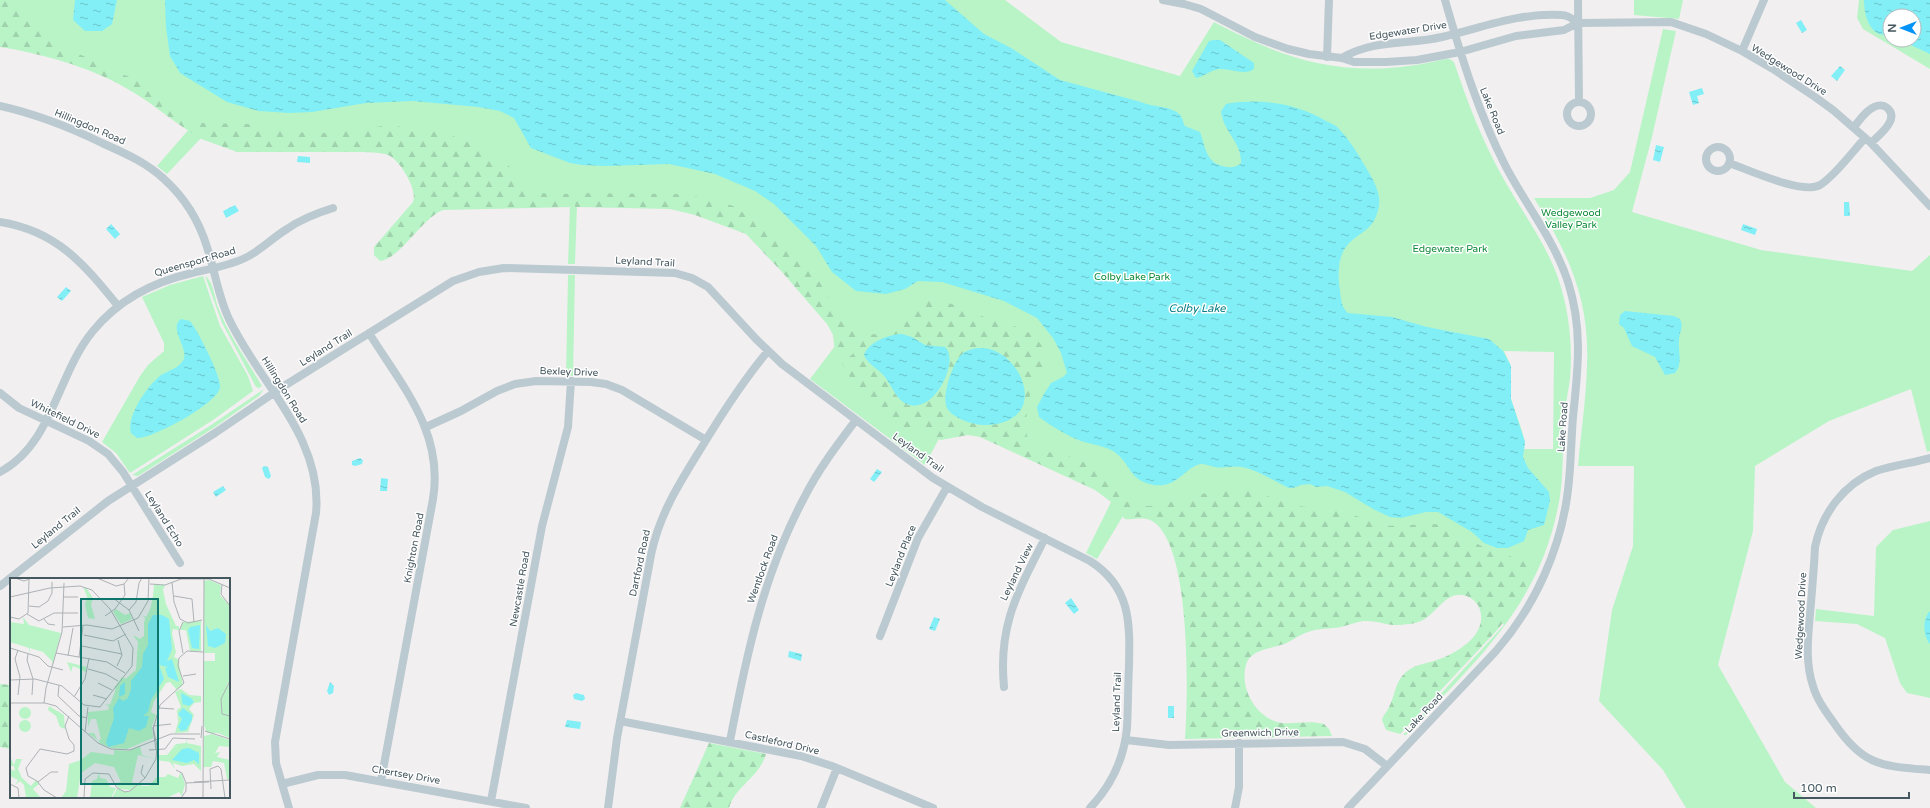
<svg xmlns="http://www.w3.org/2000/svg" width="1930" height="808" font-family="'Varela Round',sans-serif">
<style>
.green{fill:#b9f4c7;fill-rule:evenodd}
.forest{fill:url(#forest-firs);fill-rule:evenodd}
.water{fill:url(#water-ripples)}
.lines{fill:none;stroke-linecap:round;stroke-linejoin:round}
.minor{stroke:#bbcad0;stroke-width:8}
.labels{text-anchor:middle;dominant-baseline:central;stroke-width:3;stroke-linejoin:round;paint-order:stroke}
.street-label{font-size:10px;fill:#45575f;stroke:#fff}
.park-label{font-size:10px;fill:#0d8938;stroke:#fff}
.water-label{font-size:11px;font-style:italic;fill:#057e85;stroke:#fff}
.inset-road{fill:none;stroke:#adb2b6;stroke-width:1}
.view{fill:#0f766e;fill-opacity:0.15;stroke:#0f766e;stroke-width:2}
.inset-edge{fill:none;stroke:#45575f;stroke-width:2}
</style>
<defs>
<pattern id="forest-firs" width="22" height="20" patternUnits="userSpaceOnUse"><rect width="22" height="20" fill="#b9f4c7"/><path d="M5 1l3.5 6h-7zM16 11l3.5 6h-7z" fill="#a0d3ad"/></pattern>
<pattern id="water-ripples" width="26" height="14" patternUnits="userSpaceOnUse"><rect width="26" height="14" fill="#82eff6"/><path d="M2 4q2-2 4 0t4 0M15 11q2-2 4 0t4 0" fill="none" stroke="#6cc4ca"/></pattern>
</defs>
<rect width="100%" height="100%" fill="#f2eff0"/>
<path class="green" d="M0,0H1005L1061,42L1180,76L1214,22C1273,53 1321,72 1389,68C1403,67 1418,65 1432,62C1438,61 1444,58 1450,59L1454,62C1467,101 1482,140 1502,176C1520,209 1544,240 1557,275C1569,308 1573,345 1570,379C1568,393 1565,407 1564,420C1562,446 1564,471 1560,496C1543,603 1476,661 1406,735H1403L1504,625L1461,578L1129,506L1097,559L1086,553L1113,498L950,418L925,465L810,379L841,338L751,234L671,206L577,205L575,264H568L570,205L394,150L203,136L167,174L157,166L190,128L126,84L44,53ZM1504,351L1554,352L1553,449H1524L1525,442L1522,431L1511,399V366Z
M1634,0H1683L1679,19L1634,15Z
M1859,0H1930V69L1863,29L1857,18ZM1890,16H1914V40H1890Z
M1663,29L1676,31L1652,137L1632,212L1761,250L1912,271L1930,255V451L1927,452L1911,389L1829,421L1755,466L1753,531L1718,665L1785,782L1816,808H1686L1663,770L1599,701L1612,610L1633,546L1634,466H1578C1581,433 1586,399 1587,366C1590,299 1568,253 1534,198H1590L1614,190L1630,172Z
M568,275H575L573,376L566,375Z
M203,276L220,326L248,376L253,391L213,420L130,473L116,453L102,442L140,376L148,365L164,351V343L142,297L170,285Z
M205,276C213,280 215,299 218,307C229,336 247,360 262,386L259,388L256,387L222,323Z
M264,389L259,396L215,427L138,476L132,475L211,425Z
M1930,521V698L1907,693L1900,683L1885,638L1857,624L1815,621L1816,609L1874,616L1876,547L1893,530Z"/>
<path class="forest" d="M0,0H11L27,18L66,48L138,81L156,94L183,116L195,122L192,133C169,119 149,100 124,87C90,67 39,53 0,47Z
M200,123L249,124L289,132L323,133L392,125L411,129L445,133L471,143L502,160L510,167L522,186L528,190L536,193L572,194L573,207L443,210C422,218 400,259 380,261L374,255V247L413,202C418,190 400,160 388,155C380,152 371,153 363,152H237L196,137L195,136Z
M579,193L681,194L716,200L736,207L807,263L816,274L833,308L857,334L853,349L839,360L835,354L833,335L827,324L782,272L746,234L695,215L670,209L575,207L576,196Z
M926,300C946,298 968,312 987,318C1007,323 1048,332 1044,361C1043,370 1037,378 1033,386C1026,404 1024,428 1029,446L1034,450L1063,454L1091,465L1106,477L1123,497V501L1117,511L1111,502L1095,490L980,437L968,435L941,440L918,431L906,429L861,397L842,363L855,352L862,335C872,334 883,335 893,330C907,324 911,306 926,300ZM899,334C912,336 918,344 927,346C933,347 942,343 947,349C959,363 933,413 908,405C896,400 891,384 883,375C878,368 870,364 865,358L866,351L879,341ZM978,348C1002,346 1021,369 1023,392C1024,399 1024,406 1020,412C1016,419 1008,421 1002,423C992,426 981,426 972,422C961,419 949,415 946,404L966,352Z
M1230,487L1242,488L1298,506L1343,511L1384,526L1434,524L1442,525L1487,549L1532,563L1534,567L1521,598L1499,628L1400,734L1386,730L1382,720C1383,715 1387,712 1389,707C1395,696 1395,681 1406,672C1414,665 1424,664 1434,661C1454,655 1488,636 1480,610C1479,605 1474,600 1469,597C1448,587 1438,612 1423,620C1416,624 1408,624 1400,625C1387,626 1377,620 1364,621C1356,622 1349,625 1341,627C1330,629 1319,628 1308,632C1299,635 1292,641 1284,644C1271,649 1250,649 1246,665C1239,689 1257,719 1282,723C1296,724 1310,720 1324,724L1329,729L1332,736L1185,739C1188,697 1192,544 1152,521C1143,516 1134,520 1125,519L1119,513L1127,501L1142,506H1154Z
M0,684L11,685V749L0,747Z
M709,743L766,754C759,778 736,785 729,808H680Z"/>
<path class="water" d="M75,0H117L112,24L102,31H85L73,20Z
M165,0H945L984,34L1011,48L1060,80L1141,102C1152,107 1173,106 1180,115C1183,118 1183,123 1185,126L1200,132C1206,147 1205,164 1227,167C1232,168 1237,167 1241,163C1242,142 1223,132 1221,111L1226,104C1261,98 1296,103 1326,121C1330,123 1336,125 1339,129C1349,139 1358,154 1365,166C1372,178 1381,191 1379,206C1374,233 1359,230 1346,247C1337,259 1338,277 1340,291C1341,299 1341,307 1348,313L1392,317L1427,327L1489,339L1503,351L1511,366V399L1525,442L1523,457L1528,468L1549,492L1550,501L1544,525L1528,530L1524,541L1508,548H1497L1484,543L1472,532L1438,512H1426L1401,518L1390,517L1373,509L1345,492L1327,486L1316,487L1310,484L1301,485L1293,488H1289C1276,482 1255,469 1242,467C1233,465 1223,469 1215,467C1208,466 1204,462 1197,465C1182,472 1175,488 1154,485C1128,481 1131,462 1113,451C1104,446 1091,444 1081,441C1066,435 1053,427 1039,417L1037,407L1044,394L1051,383L1063,377L1067,373L1061,353L1053,338L1037,318L1004,301L942,282L918,281L905,289L886,294L856,291L832,272L816,246L774,204L755,191L715,174L669,164L606,166L582,165L570,163L531,148L514,118L500,111L478,107L413,101L366,103L312,112L289,113L259,111L227,102L180,73L170,56L166,27Z
M1864,0H1930V54L1900,40H1914V16H1890V37C1886,35 1881,35 1877,33C1867,27 1864,11 1864,0Z
M1801,20L1807,30L1802,33L1796,23Z
M1214,40H1220L1254,63V69C1245,76 1230,68 1219,69C1210,70 1204,77 1196,78L1192,71L1209,41Z
M1840,66L1845,70L1837,81L1831,76Z
M1702,88L1704,94L1697,96L1699,103L1693,105L1689,92Z
M1656,145L1664,147L1660,162L1653,160Z
M298,156L310,157V163L297,162Z
M1844,202H1849L1850,216H1844Z
M235,205L239,211L226,218L223,211Z
M111,224L120,234L115,239L106,229Z
M1743,224L1757,229L1755,235L1741,230Z
M66,287L71,291L62,301L57,297Z
M1625,311L1674,316L1680,319C1684,328 1679,332 1679,341C1678,352 1683,364 1675,373L1665,375L1655,357L1632,346L1624,328L1619,324L1620,315Z
M181,319L190,321C198,331 221,376 220,387C219,403 152,439 137,438L131,433C126,416 148,385 161,375C168,371 178,368 182,362C192,350 167,329 181,319Z
M902,334L912,337L925,345L945,347C961,360 932,421 903,402C895,396 891,385 885,377C879,369 868,365 864,355C868,342 890,334 902,334Z
M982,348C1021,349 1052,421 988,425C976,426 953,419 947,408C941,396 953,362 962,354C968,349 976,348 982,348Z
M360,458L363,460L362,464L355,466L352,465V461Z
M264,466L268,467L271,476L269,479L265,477L262,468Z
M877,469L882,472L874,482L870,479Z
M381,478L388,479L387,491H380Z
M223,486L226,490L216,497L213,492Z
M1071,598L1079,610L1074,614L1065,603Z
M1930,611V644C1923,636 1922,619 1930,611Z
M934,617L940,619L935,631L929,629Z
M789,651L802,654L801,661L788,657Z
M330,682L334,686L333,693L329,695L327,691Z
M576,693L584,695L585,699L582,701L574,699L573,695Z
M1168,706H1174V718H1168Z
M567,720L581,722L580,729L565,727Z"/>
<g class="lines">
<path class="minor" d="M1163,0L1184,4L1201,9L1255,37L1288,49L1309,54L1342,58L1354,62H1386L1417,60L1460,52L1516,36L1564,30L1578,23L1671,22L1706,34L1742,51L1773,69L1815,97L1833,110L1871,143L1930,206
M1578,0L1579,102
M1742,51L1764,0
M1327,57L1329,0
M1342,58C1373,39 1409,45 1442,37C1481,28 1521,12 1562,15C1568,15 1574,20 1578,23
M1567 114a12 12 0 1 1 24 0a12 12 0 1 1-24 0Z
M0,106C36,114 69,127 102,143C124,153 146,162 164,179C184,197 199,221 207,247C215,271 218,296 229,319C259,383 323,437 316,513L275,742L276,763L289,808
M1854,127C1859,121 1866,110 1874,107C1878,105 1883,105 1886,107C1902,118 1878,136 1871,143
M1706 159a12 12 0 1 1 24 0a12 12 0 1 1-24 0Z
M1729,163C1749,170 1803,195 1820,185C1834,177 1854,150 1865,138
M0,222C57,231 84,264 118,306
M369,333C402,386 444,432 433,499L381,781
M0,393L19,408L89,441L108,454L123,472L180,563
M426,427L461,411L497,391L515,384L536,381L591,382L606,384L622,390L706,440
M1930,458C1912,463 1894,465 1876,471C1844,484 1822,513 1815,547C1814,569 1812,591 1810,614C1808,638 1805,662 1813,686C1817,700 1826,712 1834,723C1863,766 1881,766 1930,770
M0,472C53,444 57,374 93,331C119,299 153,282 192,273C210,269 228,266 245,258C260,251 272,238 287,229C301,219 317,213 333,208
M0,586L108,501L215,433L284,386L453,281L479,272L504,268L675,273L692,278L708,287L756,339L782,364L933,478L982,507L1090,561C1131,587 1130,623 1129,666C1128,687 1128,707 1127,728C1124,758 1111,786 1090,808
M880,636L918,538L947,487
M1004,687C998,624 1018,592 1045,538
M620,721L801,756L832,766L933,808
M1126,740L1169,745L1343,742L1365,749L1387,766
M730,741C746,657 763,575 804,498C818,470 837,445 856,420
M282,784L318,775H345L526,808
M491,801L542,526L568,427L571,381
M608,808L617,738L651,555C659,515 679,484 700,450C721,415 742,382 768,351
M821,808L837,768
M1235,808L1239,787V743
M1348,808L1496,651C1535,606 1561,549 1568,490C1571,466 1571,441 1573,417C1578,369 1583,329 1568,282C1554,239 1525,204 1505,165C1478,112 1461,56 1445,0"/>
</g>
<g class="labels">
<g class="street-label">
<text transform="translate(1408 31) rotate(-9)">Edgewater Drive</text>
<text transform="translate(1789 70) rotate(32)">Wedgewood Drive</text>
<text transform="translate(1492 111) rotate(68)">Lake Road</text>
<text transform="translate(90 127) rotate(23)">Hillingdon Road</text>
<text transform="translate(195 262) rotate(-16)">Queensport Road</text>
<text transform="translate(645 262) rotate(3)">Leyland Trail</text>
<text transform="translate(326 348) rotate(-32)">Leyland Trail</text>
<text transform="translate(569 372) rotate(2)">Bexley Drive</text>
<text transform="translate(284 390) rotate(58)">Hillingdon Road</text>
<text transform="translate(65 419) rotate(26)">Whitefield Drive</text>
<text transform="translate(1563 427) rotate(-86)">Lake Road</text>
<text transform="translate(918 453) rotate(36)">Leyland Trail</text>
<text transform="translate(164 519) rotate(58)">Leyland Echo</text>
<text transform="translate(56 528) rotate(-39)">Leyland Trail</text>
<text transform="translate(414 548) rotate(-79)">Knighton Road</text>
<text transform="translate(901 556) rotate(-68)">Leyland Place</text>
<text transform="translate(640 563) rotate(-78)">Dartford Road</text>
<text transform="translate(763 569) rotate(-70)">Wentlock Road</text>
<text transform="translate(1017 572) rotate(-64)">Leyland View</text>
<text transform="translate(520 589) rotate(-80)">Newcastle Road</text>
<text transform="translate(1801 616) rotate(-87)">Wedgewood Drive</text>
<text transform="translate(1117 702) rotate(-88)">Leyland Trail</text>
<text transform="translate(1424 713) rotate(-47)">Lake Road</text>
<text transform="translate(1260 733) rotate(-1)">Greenwich Drive</text>
<text transform="translate(782 743) rotate(13)">Castleford Drive</text>
<text transform="translate(406 775) rotate(10)">Chertsey Drive</text>
</g>
<g class="park-label">
<text x="1571" y="213">Wedgewood<tspan x="1571" dy="12">Valley Park</tspan></text>
<text x="1450" y="249">Edgewater Park</text>
<text x="1132" y="277">Colby Lake Park</text>
</g>
<g class="water-label">
<text x="1197" y="308">Colby Lake</text>
</g>
</g>
<g transform="translate(10 578)">
<rect width="220" height="220" fill="#f2eff0"/>
<path d="M199,2L211,7L210,17L220,28V103L217,107L220,108V160L208,155H197L194,147V83H205V75H194V3ZM145,7H155L153,12L156,26L166,48H169V52L163,51L162,56L166,74L164,79L168,81L173,107L167,112L160,104L156,105L144,123L141,134L146,137L142,148L143,160L117,171L101,170L89,165L93,161L100,129L95,126L101,127L108,112L104,110L112,99L116,101L126,93L129,76L123,75H129L134,59L135,40L132,37L136,39L140,33ZM106,31L115,37L120,35L122,41L111,46L103,34ZM13,39L19,47L51,55L42,88V83L33,74L20,70L19,76V70L0,64V44L14,46ZM191,43V73H180L176,52H170L173,44ZM171,111L179,117L191,118V124L184,125L179,131L184,137L178,154L165,155L168,144L167,132L171,129L165,114ZM39,128L54,137L55,151L50,149L46,138L38,132ZM9 135a6 6 0 1 1 12 0a6 6 0 1 1-12 0ZM9 148a6 6 0 1 1 12 0a6 6 0 1 1-12 0ZM202,156L220,162V169L209,168L205,175L210,174L207,179L220,182V202L217,201L214,185L203,183L201,189H193L194,158ZM176,160L177,165L191,168V193L184,186L172,188L163,185L165,191L160,184L147,182V177H158L156,171L158,176L166,166L176,165ZM130,168L132,177L146,181L128,177L122,204L126,208L121,212L109,211L105,205L111,204L104,189L85,185L71,195L67,220H51L56,213L59,186L71,182L81,174L104,177V172L119,173ZM0,178L4,187L6,181H12L8,191L12,200L21,208L26,202L29,206L23,211L31,220H16L14,207L10,203L5,207L8,202L0,198V191L5,193L4,188H0ZM171,194L175,206L172,218L169,214L157,220H102L107,211L119,214L130,205L132,208H139L147,199H155L158,196L168,200ZM89,195L90,200L96,201L100,209L106,210L101,220H80L82,203L87,201Z" fill="#b9f4c7"/>
<path d="M144,6L151,10L149,21L137,40V59L130,72L129,90L116,103L120,110L116,120H106L101,129L102,140L95,168L78,155H84L88,163L91,161L86,141H81L78,149V134L98,132L107,108L126,92L128,64L123,57L130,61L134,58V44L143,25ZM73,9L77,11L83,20L81,27L85,41L78,40L75,27L77,18ZM57,84L77,89L76,94L63,88L61,94Z" fill="#b9f4c7"/>
<path d="M143,37H152L159,41L162,71L157,83L162,81L169,104L158,99L155,90L158,89L149,87L154,101L141,122L138,134L133,138H139L136,149L129,153L119,150L114,165L98,169L96,164L104,140L103,130L109,120L113,123L118,120L121,111V103L132,89L133,76L138,67V46ZM190,47L189,71L182,70L178,52L180,49ZM196,47L200,53L208,50L216,56L215,65L205,70L198,68ZM115,104V116L109,119L110,108ZM171,115L181,120L184,124L179,128L173,126V130L182,137V142L176,152L171,153L168,149L172,141L168,136L173,130ZM179,170L189,175V186L184,182L177,185L162,182L172,171Z" fill="#82eff6"/>
<path class="inset-road" d="M5,0L14,3L22,0M87,0L106,8L114,6L119,0M162,4L164,24L170,41L178,45L192,42M140,6L155,7L171,1H199L220,10M212,7L211,16L220,28M164,18L182,21L184,44M0,19L40,10L70,8L82,12L100,31L123,70L122,88L90,129L74,127L52,108L25,101L0,102M53,19H68M103,20L119,32L129,53M19,28L29,29L38,23L42,15V4M119,32L126,24L129,5L132,0M17,36L29,43L44,35H68M95,38L105,31L115,17L114,6M0,39L9,41L18,35L19,2M34,41L38,46L45,47M173,44L169,53L173,75M53,49L77,47L102,51L128,40L138,23L139,0M74,57L103,63L116,56M72,68L112,76M0,70L29,79L38,88L53,92M8,72L5,81L10,99L8,117M46,75L97,84L115,95M18,76L17,82L23,101L22,117M58,78L63,50M69,79L73,48M107,88L112,77L108,62M78,91L96,96L108,103M173,98L186,96M220,103L211,121L212,136L220,138M88,105L102,112M49,107L48,118L69,138L77,140M83,117L97,121M64,119L75,101L79,80M0,125H35L46,128L88,165L101,171L120,172L161,156H190M34,125L36,110L52,54L54,5M149,130L164,131M143,148L161,146M195,153L220,161M75,154L78,129M191,160L192,148M139,172L155,171L163,160L185,161M146,172L143,151L150,127L174,105L168,88L169,80L177,73L193,74M133,187L131,195L135,200M166,192L172,195L176,205V213L171,220M28,204L41,194H48M184,204L220,202M176,205L199,204M0,206L8,210L9,220M201,211L200,191L208,188L211,191L215,220M47,220L34,212L27,203L18,198L16,190L30,171L57,176L64,173V167L59,161L55,148L59,138M74,220L75,201L83,195L99,196L107,210L115,214L120,213L135,200L146,181L147,168L143,149M193,220L194,0"/>
<path class="view" d="M71,21H148V206H71Z"/>
<rect width="220" height="220" class="inset-edge"/>
</g>
<g transform="translate(1902 28) rotate(270)"><circle r="19" fill="#ffffff" stroke="#b5bcbf"/>
<path d="M0-3L7 15L0 10L-7 15Z" fill="#0693f6"/>
<text y="-6" font-size="11" font-weight="bold" text-anchor="middle" fill="#45575f">N</text>
</g>
<path d="M1794 792v6h115v-6" fill="none" stroke="#45575f" stroke-width="2"/>
<text x="1800" y="792" font-size="12" fill="#45575f" stroke="#ffffff" stroke-width="3" paint-order="stroke">100 m</text>
</svg>
